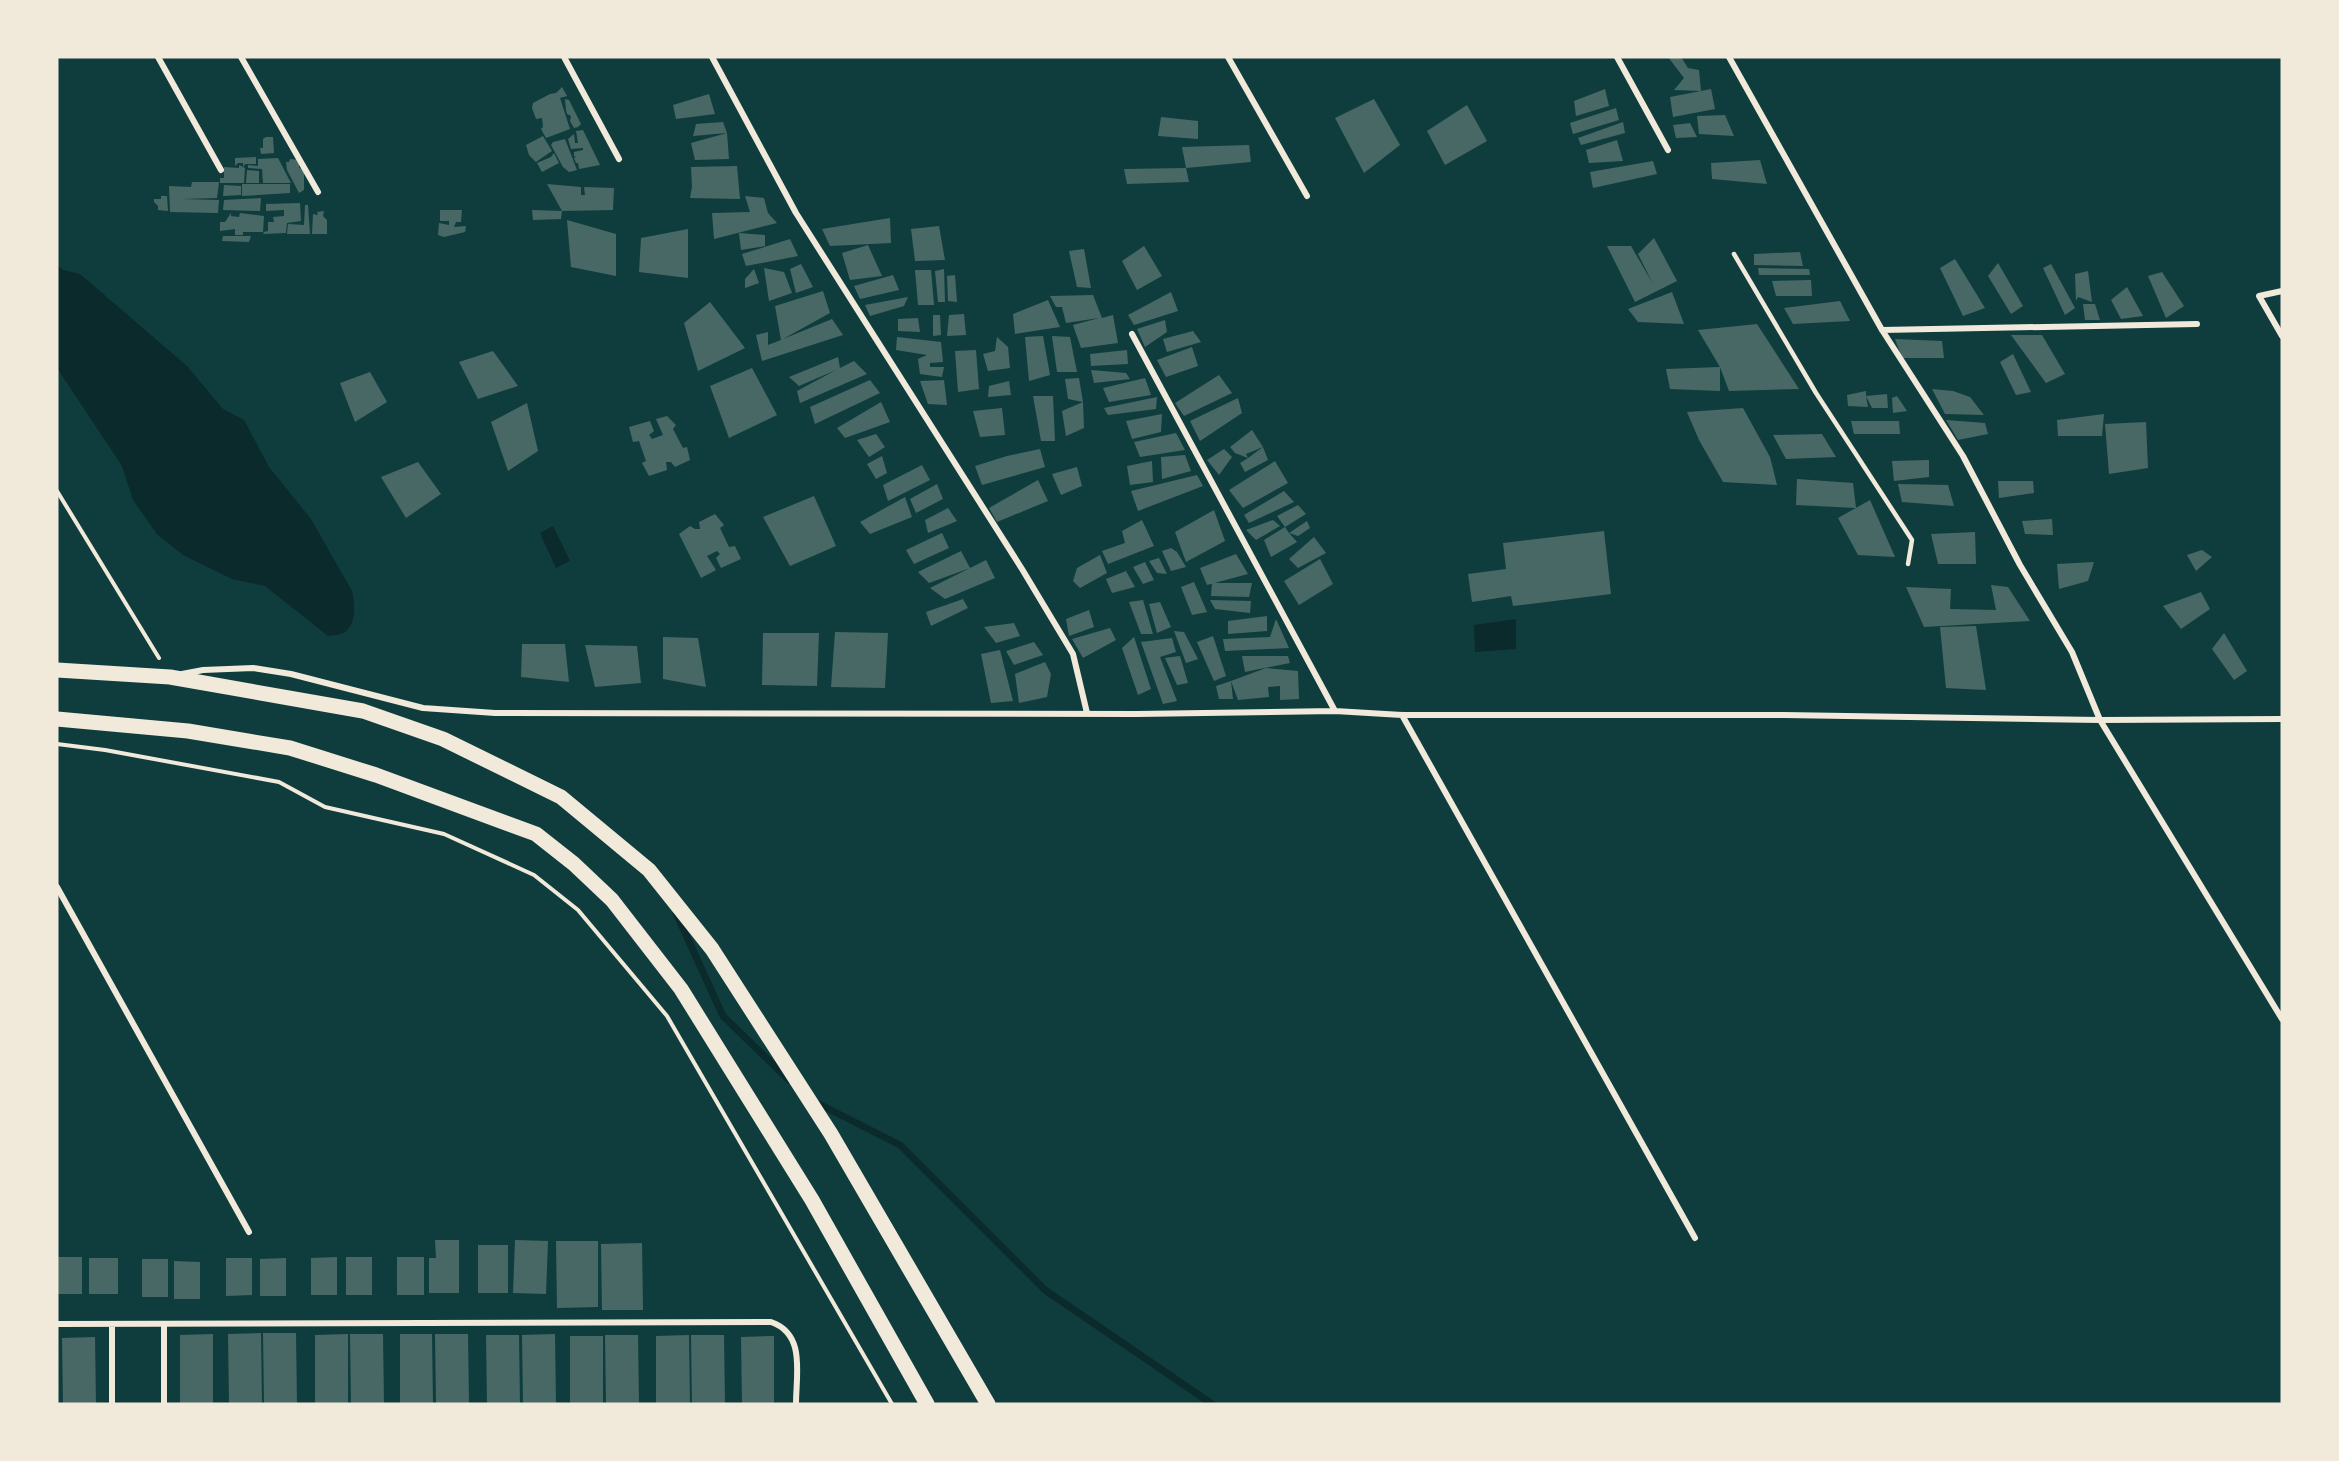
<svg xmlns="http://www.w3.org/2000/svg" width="2339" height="1461" font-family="Mulish,sans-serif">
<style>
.water{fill:#0a2a2b}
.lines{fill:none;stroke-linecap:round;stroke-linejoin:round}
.stream{stroke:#0a2a2b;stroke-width:7}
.building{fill:#486865}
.path{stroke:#f1e9da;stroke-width:4}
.service{stroke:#f1e9da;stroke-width:4.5}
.minor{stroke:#f1e9da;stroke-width:6}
.primary{stroke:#f1e9da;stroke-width:15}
</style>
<rect width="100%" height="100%" fill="#0f3d3e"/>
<path class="water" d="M57,265L63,270L80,274L187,366L223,409L244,420L269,467L311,519L352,591C355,603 357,626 343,633C340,635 333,635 328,636L265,586L232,579L183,555L157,534L133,500L122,466L57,368Z
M553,526L570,561L556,568L540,533Z
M1516,619V649L1475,652L1474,625Z"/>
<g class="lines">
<path class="stream" d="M676,913L723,1016L789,1080
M813,1101L900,1145L1045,1290L1212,1404"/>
</g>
<path class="building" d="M1668,57H1681L1688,68L1699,70L1701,91L1711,89L1715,109L1673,117L1670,97L1701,91L1674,90L1684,78Z
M562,87L567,96L560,98L570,129L546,138L541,129L543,127L542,118L536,119L532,108L533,103L550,94L556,93Z
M1605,89L1609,106L1576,116L1574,101Z
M709,94L715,114L676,119L673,105Z
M565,99L569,100L581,124L578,127L574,128L570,121L571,116L567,114L566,110Z
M1374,99L1400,145L1364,173L1335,118Z
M1467,105L1487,141L1445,165L1427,131Z
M1616,108L1619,120L1573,134L1570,123Z
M1725,115L1734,136L1699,134L1697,116Z
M1161,117L1198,121V139L1158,136Z
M723,122L727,133L729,159L695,160L691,143L727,133L693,136L696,124Z
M1623,122L1625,133L1581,145L1578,138Z
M1690,123L1697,137L1676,138L1673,125Z
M583,130L600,165L579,169L578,163H576L574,158L576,157L574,156V152L583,150V148L571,149L568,139L574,134L575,143H578L576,131Z
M543,136L552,151L536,162L529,155L526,145Z
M266,137H273L274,153L261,154L260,148H263V139Z
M565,139L577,170L569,172L563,167L551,145L553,142Z
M1617,140L1623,161L1589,163L1586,150Z
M1249,145L1251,162L1186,168L1182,147Z
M554,153L559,163L542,172L537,163L551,157Z
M256,157V164H245L243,167V163H238L235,166V158Z
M278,158L291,183H263L262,169L248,168V165L258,166V159Z
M290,159L300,160L299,168L304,169V190L299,193L287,170L286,162H289Z
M1760,160L1767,184L1712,179L1711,163Z
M1653,161L1657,174L1593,188L1590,172Z
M239,165L245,168L244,183H220V178H224V167L239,168Z
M737,166L740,199L690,198L692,187L691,167Z
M1186,168L1189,182L1127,184L1124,169Z
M247,170L259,171V183H246Z
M192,182H219L217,198L182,199L219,200L218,213L170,212L169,186L191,187Z
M242,184H290V193L242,196Z
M547,184L581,187V195H585L584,187L614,188L613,210L562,211Z
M224,185L241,186V195L223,196Z
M161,196H167L168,211L158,210V206L154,202V199H161Z
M745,196L764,198L768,213L777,223L714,239L712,213L750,212Z
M261,198L260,211L223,210L224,200Z
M300,203L301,221L287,223L286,233L263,234L264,232L268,231V222H274L273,217L284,216V210L266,211V204Z
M305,205H308L310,234H287L288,224L304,225Z
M440,210H462L461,222H456L454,227L466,226L465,232L444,237L438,235L439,223L449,225V221H440Z
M532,210L562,211L561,219L533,220Z
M324,211L323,216L327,220V234H312L313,214L318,215L317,212Z
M231,213V216L239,217L240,213L264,216L263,232H243V235H235V229L220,231V222H225Z
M890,218L891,243L830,246L822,229Z
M567,220L616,234V276L571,267Z
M939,226L945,260L915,261L911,229Z
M688,229V278L639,272L641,238Z
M739,233L765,235V246L741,250Z
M223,236H251L249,242L222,241Z
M1654,238L1677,281L1635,302L1607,246H1631L1653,284L1638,254Z
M790,239L798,256L746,266L742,254Z
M868,245L882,276L850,280L842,253Z
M1144,246L1162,276L1137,290L1122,261Z
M1084,249L1091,288L1077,287L1069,251Z
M1800,252L1803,266L1754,265V254Z
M1955,259L1985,308L1963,316L1940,268Z
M1998,263L2023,306L2011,314L1988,276Z
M801,264L813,287L796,293L790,269Z
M2051,264L2075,308L2065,315L2043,268Z
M764,268L784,272L792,293L769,301Z
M1758,268L1809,269L1810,275H1759Z
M754,269L759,283L745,288V279Z
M944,269L945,302H938L935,271Z
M915,270H931L934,305H918Z
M2088,271L2092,302L2078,297L2076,301L2075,274Z
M2162,272L2184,306L2166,318L2148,276Z
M893,275L899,290L860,299L854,286Z
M955,275L957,302L948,301L947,276Z
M1811,280L1812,296H1776L1772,281Z
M2127,287L2143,316L2121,319L2111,300Z
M823,291L830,313L783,339L832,319L843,335L762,361L756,335L768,332V345L781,340L775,306Z
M1171,292L1178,311L1134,325L1128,315Z
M1672,292L1684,324L1638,322L1628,309Z
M1093,295L1102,318L1113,315L1118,343L1081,348L1073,325L1099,318L1066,323L1062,307H1056L1050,296Z
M908,297L904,306L870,316L865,305Z
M1048,300L1060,327L1015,334L1013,314Z
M1840,301L1850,321L1793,324L1784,308Z
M710,302L745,348L698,371L684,323Z
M2083,304H2095L2100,320H2085Z
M964,314L966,335L947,336L949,315Z
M933,315H940L941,335L933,336Z
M918,318L920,332L898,331V319Z
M1165,320L1167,332L1145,347L1137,329Z
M1757,324L1799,389L1729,391L1720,367V391L1670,389L1666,369L1720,367L1698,330Z
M1193,331L1201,342L1167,352L1163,339Z
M2011,335H2042L2065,374L2046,383Z
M1043,336L1050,375L1029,381L1025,337Z
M1052,336L1070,337L1077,372H1057Z
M897,337L941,342L943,362L930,363V367H944L942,377L920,374L918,359L927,355L896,350Z
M997,337L1008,347L1010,368L988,371L983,354L995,351Z
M1895,339L1942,341L1944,358H1902Z
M1192,347L1198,366L1166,377L1157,360Z
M976,350L979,389L958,392L955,351Z
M1127,350L1128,364L1091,366L1090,354Z
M493,351L518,386L478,399L459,362Z
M2013,354L2031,392L2016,395L2000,362Z
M838,357L840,368L854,361L867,374L800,403L797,391L836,370L799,386L789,377Z
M752,368L777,415L729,438L710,386Z
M1091,370L1126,373L1130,379L1094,383Z
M370,372L387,402L355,422L340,383Z
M1219,375L1232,393L1184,416L1175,403Z
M1079,378L1083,402L1068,399L1065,379Z
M1145,378L1151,395L1109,402L1103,388Z
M870,380L880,393L815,424L810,407Z
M944,380L947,405L928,404L920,381Z
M1009,381L1011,395L988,397L989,386Z
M1932,389L1953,391L1970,397L1984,415L1945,414Z
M1866,391V396L1887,394L1888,408H1872L1866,396L1868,407L1848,406L1847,395Z
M1033,396H1053L1055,441H1041Z
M1897,396L1907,411L1893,413L1892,398Z
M1157,397L1156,409L1108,415L1104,408Z
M1238,398L1242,413L1200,441L1190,421Z
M881,402L890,422L845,438L837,428Z
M1083,402L1084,428L1066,436L1062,411Z
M527,403L538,451L508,471L491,422Z
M1002,408L1005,435L980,437L973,411Z
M1743,408L1770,457L1777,485L1723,482L1699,440L1687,412Z
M1162,414L1161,432L1132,439L1126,421Z
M2104,414L2102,436H2058L2057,420Z
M667,416L676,425L673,429L683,448L687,447L690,460L675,467L671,462H666L667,470L649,476L642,463L646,461L639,441L633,442L629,427L650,421L654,431L649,435L652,439L663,435L656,419Z
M1946,420L1985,423L1988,434L1958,440Z
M1851,421H1899L1900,434H1854Z
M2146,422L2148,468L2109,474L2105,424Z
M1252,430L1263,447L1246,454L1248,458L1263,447L1268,460L1245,472L1240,463L1248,458L1235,453L1230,447Z
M1176,433L1185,450L1140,457L1134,442Z
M876,434L885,447L869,457L857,440Z
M1822,434L1836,457L1786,459L1773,435Z
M1040,449L1045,467L982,485L975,466L1007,456Z
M1224,449L1232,457L1219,475L1207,460Z
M1185,455L1191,471L1162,479L1161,457Z
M882,456L887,473L876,479L867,464Z
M1929,460V477L1894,481L1892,461Z
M1152,461L1153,482L1130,485L1127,466Z
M1275,461L1288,483L1243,508L1229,490Z
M418,462L441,494L406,518L381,477Z
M922,465L930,480L888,501L883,485Z
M1077,467L1082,486L1061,495L1052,474Z
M1197,475L1203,486L1138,511L1131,491Z
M1797,479L1853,483L1856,508L1796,505Z
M1038,480L1048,501L997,522L989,508Z
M1998,481H2033L2034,493L1999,498Z
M937,484L943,499L916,513L910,499Z
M1898,484L1948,485L1954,506L1902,502Z
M1284,491L1294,502L1249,523L1244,515Z
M814,496L836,546L790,566L763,517Z
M905,497L912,517L870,534L860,522Z
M1870,500L1895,557L1858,555L1838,518Z
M1298,505L1306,514L1285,527L1277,516Z
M948,508L957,521L928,533L925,520Z
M1214,510L1225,541L1186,562L1175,532Z
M715,514L724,525L720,528L729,547L735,546L741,559L721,568L716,558L720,554L717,551L707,556L716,570L701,578L679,534L690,526L695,529H700L699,522Z
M2052,519L2053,535L2025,534L2022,521Z
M1142,520L1154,546L1108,564L1102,551L1125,543L1122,531Z
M1273,520L1280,526L1256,540L1246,530Z
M1307,521L1310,528L1298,536L1289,533L1297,542L1271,557L1264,540L1285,527L1289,533Z
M1604,531L1611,594L1513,606L1511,596L1472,602L1468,574L1506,569L1503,543Z
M1975,532L1976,564H1938L1931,534Z
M942,533L949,548L914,564L906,550Z
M1314,537L1326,553L1298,568L1289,559Z
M1171,548L1177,552L1186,567L1171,571L1162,551Z
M2202,550L2212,557L2196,571L2187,555Z
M961,551L970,568L986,560L995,578L945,599L930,588L970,568L929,583L918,572Z
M1236,554L1248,574L1207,585L1200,568Z
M1100,555L1107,573L1080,588L1073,581L1077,568Z
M1159,558L1167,574L1157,573L1149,561Z
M1320,559L1333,584L1299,605L1284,581Z
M1145,562L1154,580L1143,584L1133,567Z
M2094,562L2088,581L2059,589L2057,564Z
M1126,571L1135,587L1112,593L1106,579Z
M1194,582L1207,612L1192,615L1181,587Z
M1212,583H1252L1249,597L1211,596Z
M1991,585L2008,587L2030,621L1924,627L1906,587L1951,589L1950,609L1996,610Z
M2201,592L2210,609L2181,629L2163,606Z
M963,599L968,608L931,626L926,612Z
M1143,600L1153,634H1141L1129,602Z
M1210,600L1251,601L1250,613L1215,609Z
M1160,602L1171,627L1157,633L1149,604Z
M1089,610L1094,627L1069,636L1066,619Z
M1267,616V631L1228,634V621Z
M1276,619L1289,648L1225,651L1223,639L1270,637Z
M1014,623L1020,636L996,643L984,627Z
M1976,626L1986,690L1946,688L1940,627Z
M1110,628L1116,640L1083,658L1072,639Z
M1174,631L1184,632L1198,659L1186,663Z
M835,632L888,633L885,688L831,687Z
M763,633H819L817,686L762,685Z
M2224,633L2247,671L2234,680L2212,649Z
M1213,636L1226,676L1214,681L1197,642Z
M663,637L698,638L706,687L663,679Z
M1134,637L1151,689L1138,695L1122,648Z
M1172,638L1176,652L1160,657L1177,701L1163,704L1141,642Z
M1034,642L1043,655L1014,665L1006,651Z
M522,644H565L569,682L521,677Z
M585,645L637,646L641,683L595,687Z
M1000,650L1013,701L991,703L981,654Z
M1180,656L1188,683L1177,685L1165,658Z
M1242,656H1288L1290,663L1245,672Z
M1045,662L1051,674L1047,697L1019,703L1015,674Z
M1266,668L1298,671L1299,699L1280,700V686L1268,687L1269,697L1238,700L1231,681Z
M1231,681L1233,699H1219L1216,686Z
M435,1240H459V1293H429V1258H436Z
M515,1240L548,1241L546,1294L513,1293Z
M556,1241H598V1307L557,1308Z
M642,1243L643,1310H602L601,1244Z
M478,1245H508V1293H478Z
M57,1257H82V1294H57Z
M337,1257V1295H311V1258Z
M346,1257H372V1295H346Z
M397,1257H424V1295H397Z
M89,1258H118V1294H89Z
M226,1258H252V1295L226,1296Z
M286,1258V1296H260V1259Z
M142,1259H168V1297H142Z
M174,1261L200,1262V1299H174Z
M261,1333L262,1404H229L228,1334Z
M263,1333H296L297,1404H264Z
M213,1334V1404H180V1335Z
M348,1334V1404H315V1335Z
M350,1334H383L384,1404H351Z
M400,1334H432L433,1404H400Z
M435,1334H468L469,1404H436Z
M555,1334L556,1404H523L522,1335Z
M486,1335H519L520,1404H487Z
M605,1335H638L639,1404H606Z
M689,1335L690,1404H656V1336Z
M691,1335H724L725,1404H692Z
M570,1336H603V1404H570Z
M774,1336V1404H742L741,1337Z
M95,1337L96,1404H63L62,1338Z"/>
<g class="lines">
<path class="path" d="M57,491L159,658
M57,744L105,750L279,782L325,807L444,834L534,875L578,910L667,1016L892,1404"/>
<path class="service" d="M1734,254L1816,393L1912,540L1908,564"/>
<path class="minor" d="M158,57L221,170
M241,57L318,192
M564,57L619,159
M712,57L796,213L1022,569L1073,654L1087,713
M1228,57L1307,196
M1617,57L1668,150
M1729,57L1882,330L1963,456L2020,565L2072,652L2100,720L2282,1019
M2282,291L2259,296L2282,336
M1882,330L2197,324
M1132,334L1335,711
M182,674L203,670L253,668L291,674L423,708L495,713L1137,714L1335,711L1402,715H1784L2100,720L2282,719
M1402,715L1695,1238
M57,887L249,1232
M57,1324L771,1322C806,1334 796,1374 796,1404
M112,1404V1325
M164,1404V1324"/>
<path class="primary" d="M57,670L170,677L363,711L443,739L561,797L649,870L712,949L831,1134L988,1404
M57,719L188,731L290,748L376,775L536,834L574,864L612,900L681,989L812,1200L927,1404"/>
</g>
<rect width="2339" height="1461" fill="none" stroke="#f1e9da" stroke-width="117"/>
</svg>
